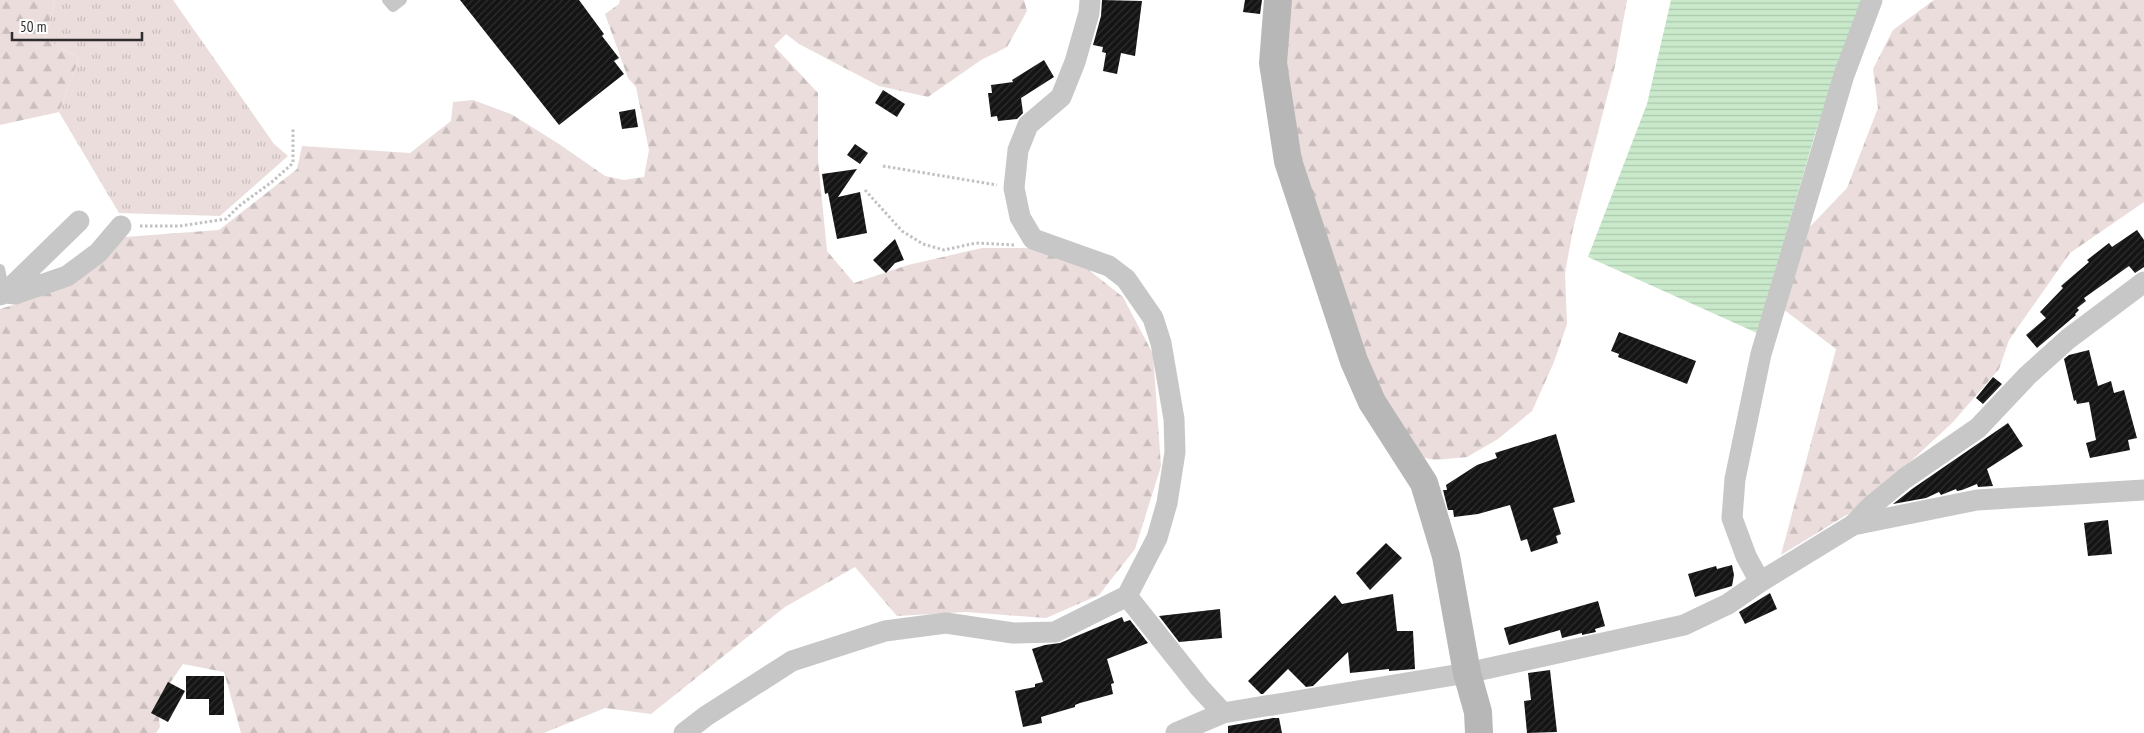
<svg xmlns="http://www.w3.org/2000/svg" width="2144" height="733" font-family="'PT Sans Narrow',sans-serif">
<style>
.grass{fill:url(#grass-tufts)}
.forest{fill:url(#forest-firs)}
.water{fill:url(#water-rules)}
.building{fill:url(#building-hatch)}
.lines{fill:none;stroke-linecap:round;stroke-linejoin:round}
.path{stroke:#c1c1c1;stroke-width:3;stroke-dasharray:2.5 2.5;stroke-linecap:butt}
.lane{stroke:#c7c7c7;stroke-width:10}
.street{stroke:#c7c7c7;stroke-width:21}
.secondary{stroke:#b7b7b7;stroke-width:28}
</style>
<defs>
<pattern id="grass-tufts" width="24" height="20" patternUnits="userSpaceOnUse" patternTransform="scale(1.25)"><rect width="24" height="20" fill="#eadddc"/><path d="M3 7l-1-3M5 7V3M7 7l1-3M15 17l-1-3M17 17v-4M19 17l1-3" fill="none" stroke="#c9bebd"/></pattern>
<pattern id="forest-firs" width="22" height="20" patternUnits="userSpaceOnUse" patternTransform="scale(1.25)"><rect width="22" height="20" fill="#eadddc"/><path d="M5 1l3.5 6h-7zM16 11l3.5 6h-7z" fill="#c9bebd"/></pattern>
<pattern id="water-rules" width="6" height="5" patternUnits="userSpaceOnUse" patternTransform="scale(1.25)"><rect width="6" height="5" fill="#c9e9ca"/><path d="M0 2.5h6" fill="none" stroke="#adc8ae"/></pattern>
<pattern id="building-hatch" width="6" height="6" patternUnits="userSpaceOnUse" patternTransform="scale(1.25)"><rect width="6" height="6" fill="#141414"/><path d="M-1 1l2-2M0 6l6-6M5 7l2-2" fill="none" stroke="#2e2e2e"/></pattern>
</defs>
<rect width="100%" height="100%" fill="#fff"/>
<path class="grass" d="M55,0H173L274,144L288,156L220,216L119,213L59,112L79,58L45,39Z"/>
<path class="forest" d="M0,0H55L45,39L79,58L59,112L0,125Z
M620,0H1024L1027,11L1007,47L981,60L928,97L879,86L799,44L786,34L774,46L818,93V160L827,251L854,283L908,265L982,248H1036L1075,259L1123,297L1153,354L1161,466L1135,549L1099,595L1046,618L966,612L897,616L855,567L785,607L651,714L605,708L544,733H241L224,672L183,664L157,702L160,727L156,733H0V309L29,300L125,237L219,230L297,169L302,146L410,153L451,121L453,102L473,100L511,114L559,144L605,176L624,180L644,177L649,150L636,87L628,78L605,14L619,4Z
M1285,0H1627L1615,66L1573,229L1565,273L1567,324L1554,362L1532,411L1498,439L1467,457L1435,460L1415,456L1357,359L1297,167L1283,54Z
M1934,0H2144V202L2070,253L2009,340L1999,369L1953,422L1866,503L1781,555L1836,349L1783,309L1801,236L1847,188L1878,108L1873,69L1893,30Z"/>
<path class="water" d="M1671,0H1863L1815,134L1757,333L1588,257L1647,104Z"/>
<path class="building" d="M460,0H579L604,34L602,36L619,58L614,61L624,74L559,125Z
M1102,0L1142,1L1135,56L1121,53L1117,74L1103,71L1106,53L1102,52L1103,47L1093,45L1101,16Z
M1245,0H1262L1260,14L1243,12Z
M1044,60L1054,77L1021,98L1023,113L1017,119L998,121L997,116L991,117L988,93H992L991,85L1013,82L1012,80Z
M883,90L905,104L897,117L875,103Z
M635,109L638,127L622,129L619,112Z
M855,144L868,153L860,164L847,155Z
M857,169L838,197L860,192L867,233L837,239L828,193L825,194L822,174Z
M2137,230L2144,240V267L2135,273L2129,266L2084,298L2086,301L2077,308L2079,310L2075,314L2076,315L2037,348L2026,335L2046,318L2040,312L2063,288L2061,286L2089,262L2087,260L2109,243L2112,247Z
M895,239L904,260L895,263L886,273L873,260Z
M1619,332L1696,361L1687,384L1618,357L1619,354L1611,351Z
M2089,350L2098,386L2111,381L2114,393L2124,390L2137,438L2128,440L2130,450L2090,458L2086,443L2096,440L2089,402L2077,404L2076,400L2074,401L2064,359L2069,355Z
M1993,377L2002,384L1983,404L1976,398Z
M2008,423L2023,446L1987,469L1993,486L1978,487L1977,484L1962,490L1957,491L1956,489L1941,495L1939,492L1926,498L1893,504L1912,489Z
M1556,434L1575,502L1553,508L1561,534L1556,536L1558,543L1531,552L1527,539L1521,541L1510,505L1478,514L1454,517L1453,510H1448L1443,490H1447L1446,485L1477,465L1497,458L1495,453Z
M2108,520L2112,554L2088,556L2084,523Z
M1386,543L1402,558L1370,590L1356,573Z
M1732,565L1734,575L1732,586L1695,597L1688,574L1716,566L1717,569Z
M1770,593L1777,609L1745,624L1739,612Z
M1393,594L1397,631H1413L1415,669L1389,671V669L1350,673L1348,652L1313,686L1306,687L1288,669L1263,694H1261L1248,681L1335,595L1342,604Z
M1598,601L1605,626L1595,629L1596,632L1582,635V633L1562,638L1560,630L1509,645L1504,628Z
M1220,609L1222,638L1179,642L1159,616Z
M1122,617L1124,622L1130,620L1148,643L1107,659L1114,683L1111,684L1113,694L1080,703L1075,705V707L1041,717L1042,723L1023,727L1015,691L1035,687V684L1043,682L1032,649L1045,645L1060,643Z
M1550,670L1557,732L1527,733L1524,701L1531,700L1528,673Z
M186,676H224V715H209V699H186Z
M168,682L185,691L168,722L151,713Z
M1273,718H1279L1282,733H1228V726Z"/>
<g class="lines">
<path class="path" d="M883,166L997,185
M865,190L902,231L923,244L944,250L976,243L1016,245
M140,226H180L226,219L239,206L273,181L293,163V128"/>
<path class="lane" d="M387,0L393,7L402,0
M0,269L5,292"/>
<path class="street" d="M5,293L79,221
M0,295L5,293L15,294L67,276L98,253L121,226
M1853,525L1870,507L1904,479L1978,428L2027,376L2068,339L2144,282
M1760,582L1746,556L1732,518L1735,479L1761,354L1844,75L1872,0
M1127,596L1200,688L1223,713
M684,733L706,716L792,661L885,631L946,623L1013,633L1055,632L1127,596L1157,538L1167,503L1175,452L1174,419L1161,343L1153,318L1126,279L1109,266L1033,239L1020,217L1014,188L1018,150L1028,125L1061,97L1075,62L1089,13L1090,0
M1176,733L1223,713L1467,673L1684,625L1728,604L1760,582L1853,525L1977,500L2144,490"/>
<path class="secondary" d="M1278,0L1273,63L1288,161L1354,361L1372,402L1424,483L1446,556L1467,673L1478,712L1479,733"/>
</g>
<path d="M12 32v8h130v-8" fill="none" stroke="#2d2d2d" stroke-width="2.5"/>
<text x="20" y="32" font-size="15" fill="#2d2d2d" stroke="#ffffff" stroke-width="4" paint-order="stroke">50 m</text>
</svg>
